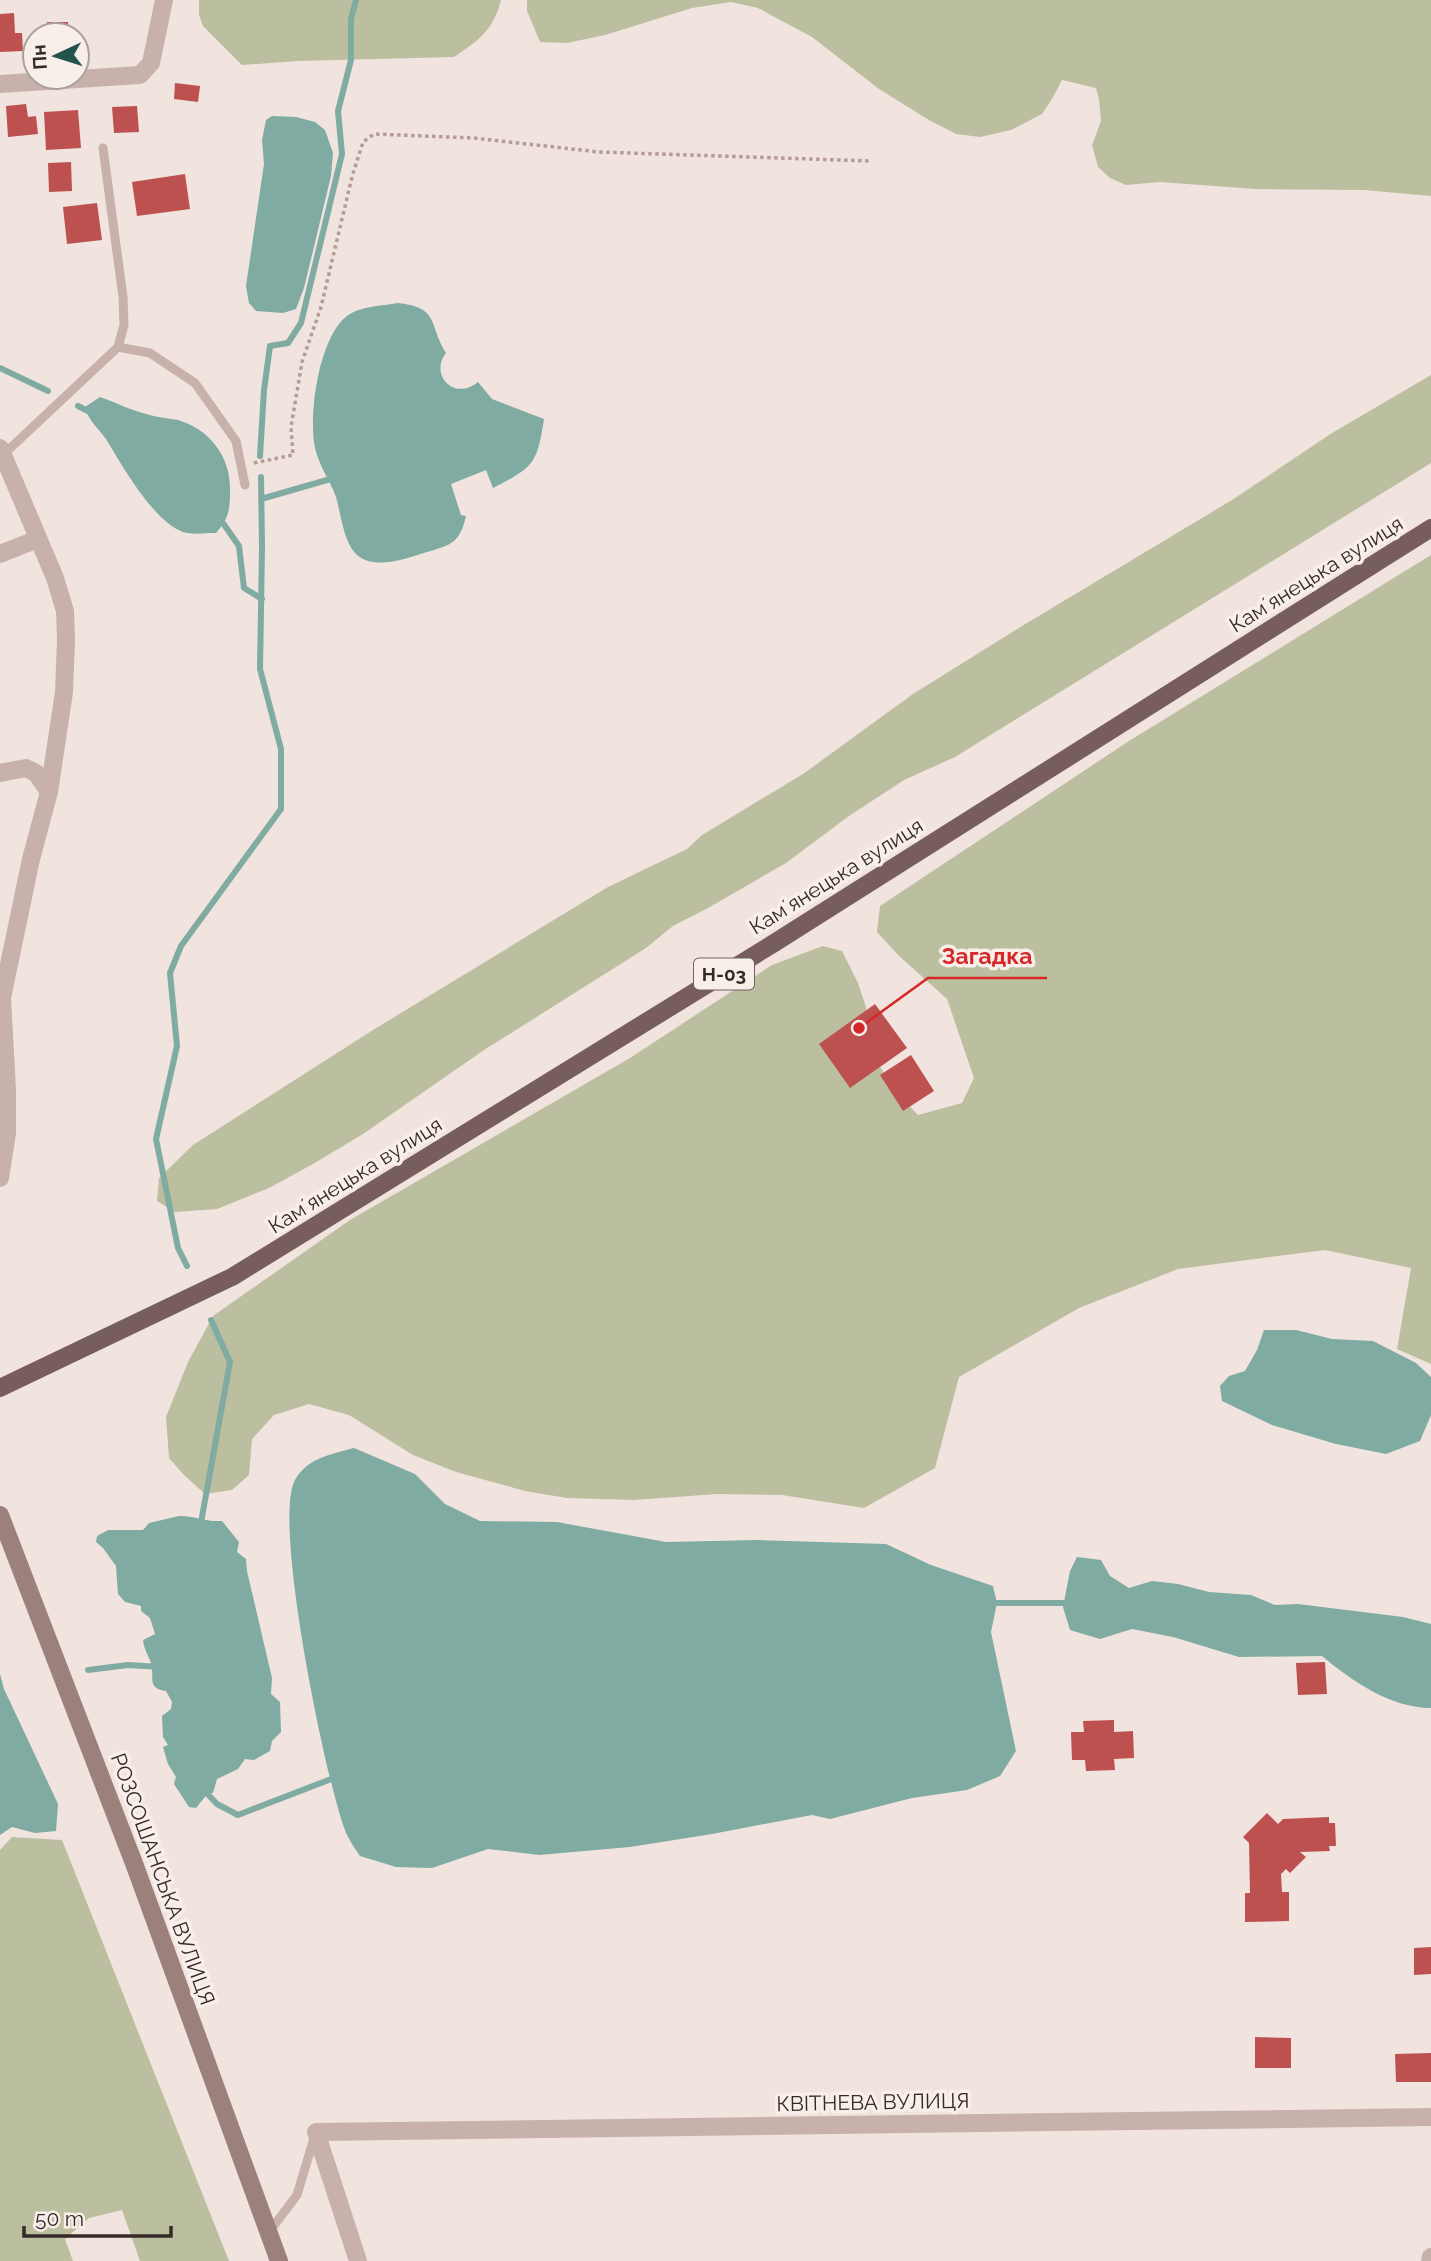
<svg xmlns="http://www.w3.org/2000/svg" width="1431" height="2261" font-family="Raleway,sans-serif">
<style>
.green{fill:#bbbf9f}
.water{fill:#7faba3}
.lines{fill:none;stroke-linecap:round;stroke-linejoin:round}
.stream{stroke:#7faba3;stroke-width:6}
.building{fill:#bc5150}
.path{stroke:#b49b95;stroke-width:3.5;stroke-dasharray:3.5 3.5;stroke-linecap:butt}
.lane{stroke:#c8b1ab;stroke-width:9}
.street{stroke:#c8b1ab;stroke-width:18}
.secondary{stroke:#9b807c;stroke-width:18}
.primary{stroke:#775e5c;stroke-width:18}
.labels{text-anchor:middle;dominant-baseline:central;stroke-width:7;stroke-linejoin:round;paint-order:stroke}
.shield{fill:#f8eeea;stroke:#706563;stroke-width:2}
.shield-label{font-size:19px;font-weight:bold;fill:#362a29}
.street-label{font-size:21px;fill:#362a29;stroke:#f8eeea}
.leader{fill:none;stroke:#d62828;stroke-width:2.5}
.callout-dot{fill:#d62828;stroke:#f8eeea;stroke-width:2.5}
.callout-label{font-size:23px;text-anchor:middle;font-weight:bold;fill:#d62828;stroke:#f8eeea;stroke-width:7;stroke-linejoin:round;paint-order:stroke}
</style>
<rect width="100%" height="100%" fill="#f1e3de"/>
<path class="green" d="M199,0H501C493,31 479,40 454,57L298,61L242,65L203,26L199,15Z
M527,0H1431V196L1364,190L1255,189L1160,182L1126,185L1110,178L1098,167L1092,145L1101,121L1099,99L1096,88L1062,80L1052,99L1042,114L1011,130L980,137L956,134L929,120L879,89L812,37L758,8L731,2L692,8L605,35L567,43L540,42L527,11Z
M1431,375V463L955,757L904,780L849,816L786,863L708,908L673,926L646,948L484,1050L363,1134L313,1164L269,1188L217,1209L175,1212L157,1201L159,1178L193,1145L373,1030L608,887L687,849L702,835L803,774L913,694L1027,623L1232,500L1332,433Z
M1431,555V1364L1397,1349L1411,1268L1325,1250L1178,1269L1079,1308L959,1377L935,1468L864,1508L782,1495L717,1494L634,1500L567,1498L525,1491L456,1472L413,1455L349,1415L309,1404L274,1415L252,1439L249,1475L232,1490L205,1494L184,1475L169,1458L166,1417L188,1362L213,1316L350,1220L630,1058L772,965L823,946L842,951L858,983L866,1007L869,1047L893,1089L918,1115L962,1103L974,1078L947,999L898,955L877,932L880,906L1129,741Z
M12,1837L62,1840L229,2261H140L122,2210L89,2218L65,2239L73,2261H0V1850Z"/>
<path class="water" d="M272,116L296,117L315,122L325,130L333,153L331,176L304,288L296,309L283,313L256,311L249,303L246,286L264,164L262,140L266,120Z
M398,303C440,308 428,323 446,353C429,374 454,402 478,382L492,399L544,419C537,464 534,467 493,488L486,470L451,484L461,515L466,516C460,542 452,545 427,552C407,558 373,572 355,553C343,539 341,514 336,497C330,480 319,466 315,448C308,415 319,337 347,316C360,306 382,306 398,303Z
M100,397C115,402 130,410 146,414C156,417 167,418 178,420C209,429 230,456 230,488C230,508 230,517 216,533C206,533 192,535 183,532C153,521 122,465 106,439C98,428 88,420 85,407Z
M1264,1330H1296L1332,1339L1373,1341L1416,1363L1431,1377V1415L1420,1441L1386,1454L1336,1444L1272,1425L1222,1401L1220,1386L1229,1376L1245,1371L1257,1350Z
M354,1448L415,1474L445,1504L480,1521L557,1522L666,1542L758,1540L886,1544L931,1565L993,1586L997,1603L991,1632L1016,1751L1000,1776L967,1790L912,1798L830,1819L812,1815L712,1834L630,1847L539,1855L488,1849L432,1868L396,1867L360,1856C355,1849 350,1841 346,1833C326,1782 272,1521 295,1480C307,1458 332,1454 354,1448Z
M179,1516C195,1516 204,1522 222,1521L239,1542L237,1552L246,1559L247,1571L272,1678L271,1694L280,1702L281,1732L272,1741L270,1751L254,1760L245,1759L238,1769L217,1779L213,1793H208L196,1808L189,1807L174,1784L176,1777L168,1764L163,1747L168,1745L163,1737L162,1716L171,1709L172,1702L166,1691C146,1689 155,1676 151,1663C148,1655 144,1649 143,1640L155,1634L150,1618L141,1611V1606L125,1602L118,1594L116,1566L103,1548L96,1542L97,1536L108,1530H143L149,1523Z
M1077,1557L1101,1560L1110,1576L1129,1588L1152,1581L1178,1584L1209,1592L1251,1595L1275,1605L1298,1604L1403,1617L1431,1624V1708C1391,1708 1352,1681 1322,1656L1239,1657L1173,1637L1132,1629L1100,1639L1070,1630L1063,1607L1070,1571Z
M0,1674L4,1689L58,1804L56,1831L35,1833L12,1827L0,1835Z"/>
<g class="lines">
<path class="stream" d="M0,368L48,391
M78,406L92,413
M260,456L264,390L270,346L288,343L301,323L342,154L338,111L351,60V19L356,0
M261,499L334,478
M218,516L239,546L244,588L262,599
M187,1266L178,1248L156,1139L177,1046L170,973L181,946L281,809V749L260,669L262,548L261,477
M200,1528L230,1362L211,1320
M991,1603H1072
M88,1670L128,1665L160,1667
M202,1788L217,1804L238,1815L339,1776"/>
</g>
<path class="building" d="M14,13L15,33H22L23,51L0,52V14Z
M47,22H68V35H47Z
M175,83L200,86L198,102L174,99Z
M26,104L28,117L36,116L38,134L8,137L6,106Z
M137,106L139,132L114,133L112,107Z
M78,110L81,148L46,150L44,112Z
M71,162L72,191L49,192L48,163Z
M185,174L190,209L137,216L132,182Z
M97,203L102,240L67,244L63,207Z
M875,1004L907,1048L850,1088L819,1044Z
M911,1055L934,1091L903,1111L880,1075Z
M1325,1662L1327,1694L1298,1695L1296,1663Z
M1114,1720V1732L1133,1731L1134,1758L1114,1759L1115,1770L1086,1771L1085,1760H1072L1071,1732H1084L1083,1721Z
M1267,1813L1278,1824L1283,1819L1329,1817V1823H1335L1336,1846H1329L1330,1851L1300,1852L1306,1857L1290,1873L1286,1869L1281,1874L1282,1892H1289V1921L1245,1922V1893H1250L1249,1843L1243,1837Z
M1431,1947V1974L1414,1975V1948Z
M1255,2037L1291,2038V2068H1255Z
M1431,2053V2082H1396L1395,2054Z"/>
<g class="lines">
<path class="path" d="M254,463L293,455L291,427L302,362L321,307L352,177L363,142L374,134L473,138L599,152L870,161"/>
<path class="lane" d="M118,347L150,353L195,383L236,441L245,485
M4,454L118,347L124,325L123,297L103,148
M269,2232L297,2195L314,2138"/>
<path class="street" d="M0,84L140,75L151,63L164,0
M0,448L55,578L65,611L66,640L64,692L49,792L31,859L2,998L7,1090V1133L0,1178
M0,554L38,539
M0,773L26,768L36,773L49,792
M358,2261L316,2132L1431,2117
M1430,2261L1431,2257"/>
<path class="secondary" d="M0,1515L135,1866L279,2261"/>
<path class="primary" d="M0,1388L232,1277L771,945L1431,528"/>
</g>
<g class="labels">
<rect class="shield" x="694" y="958.5" width="60" height="31" rx="5"/>
<g class="shield-label">
<text x="724" y="974">Н-03</text>
</g>
<g class="street-label">
<text transform="translate(1316 574) rotate(-32)">Камʼянецька вулиця</text>
<text transform="translate(836 876) rotate(-32)">Камʼянецька вулиця</text>
<text transform="translate(355 1175) rotate(-32)">Камʼянецька вулиця</text>
<text transform="translate(163 1879) rotate(70)">РОЗСОШАНСЬКА ВУЛИЦЯ</text>
<text transform="translate(873 2102) rotate(-1)">КВІТНЕВА ВУЛИЦЯ</text>
</g>
</g>
<path class="leader" d="M859 1028L928 978H1047"/>
<circle class="callout-dot" cx="859" cy="1028" r="7"/>
<g class="callout-label">
<text x="987" y="964">Загадка</text>
</g>
<g transform="translate(56 56) rotate(266)"><circle r="33" fill="#f8eeea" stroke="#aaa09d" stroke-width="2"/>
<path d="M0-5L12 26L0 18L-12 26Z" fill="#22544c"/>
<text y="-10" font-size="19" font-weight="bold" text-anchor="middle" fill="#362a29">Пн</text>
</g>
<path d="M24 2226v10h147v-10" fill="none" stroke="#362a29" stroke-width="3.5"/>
<text x="35" y="2226" font-size="21" fill="#362a29" stroke="#f8eeea" stroke-width="5" paint-order="stroke">50 m</text>
</svg>
